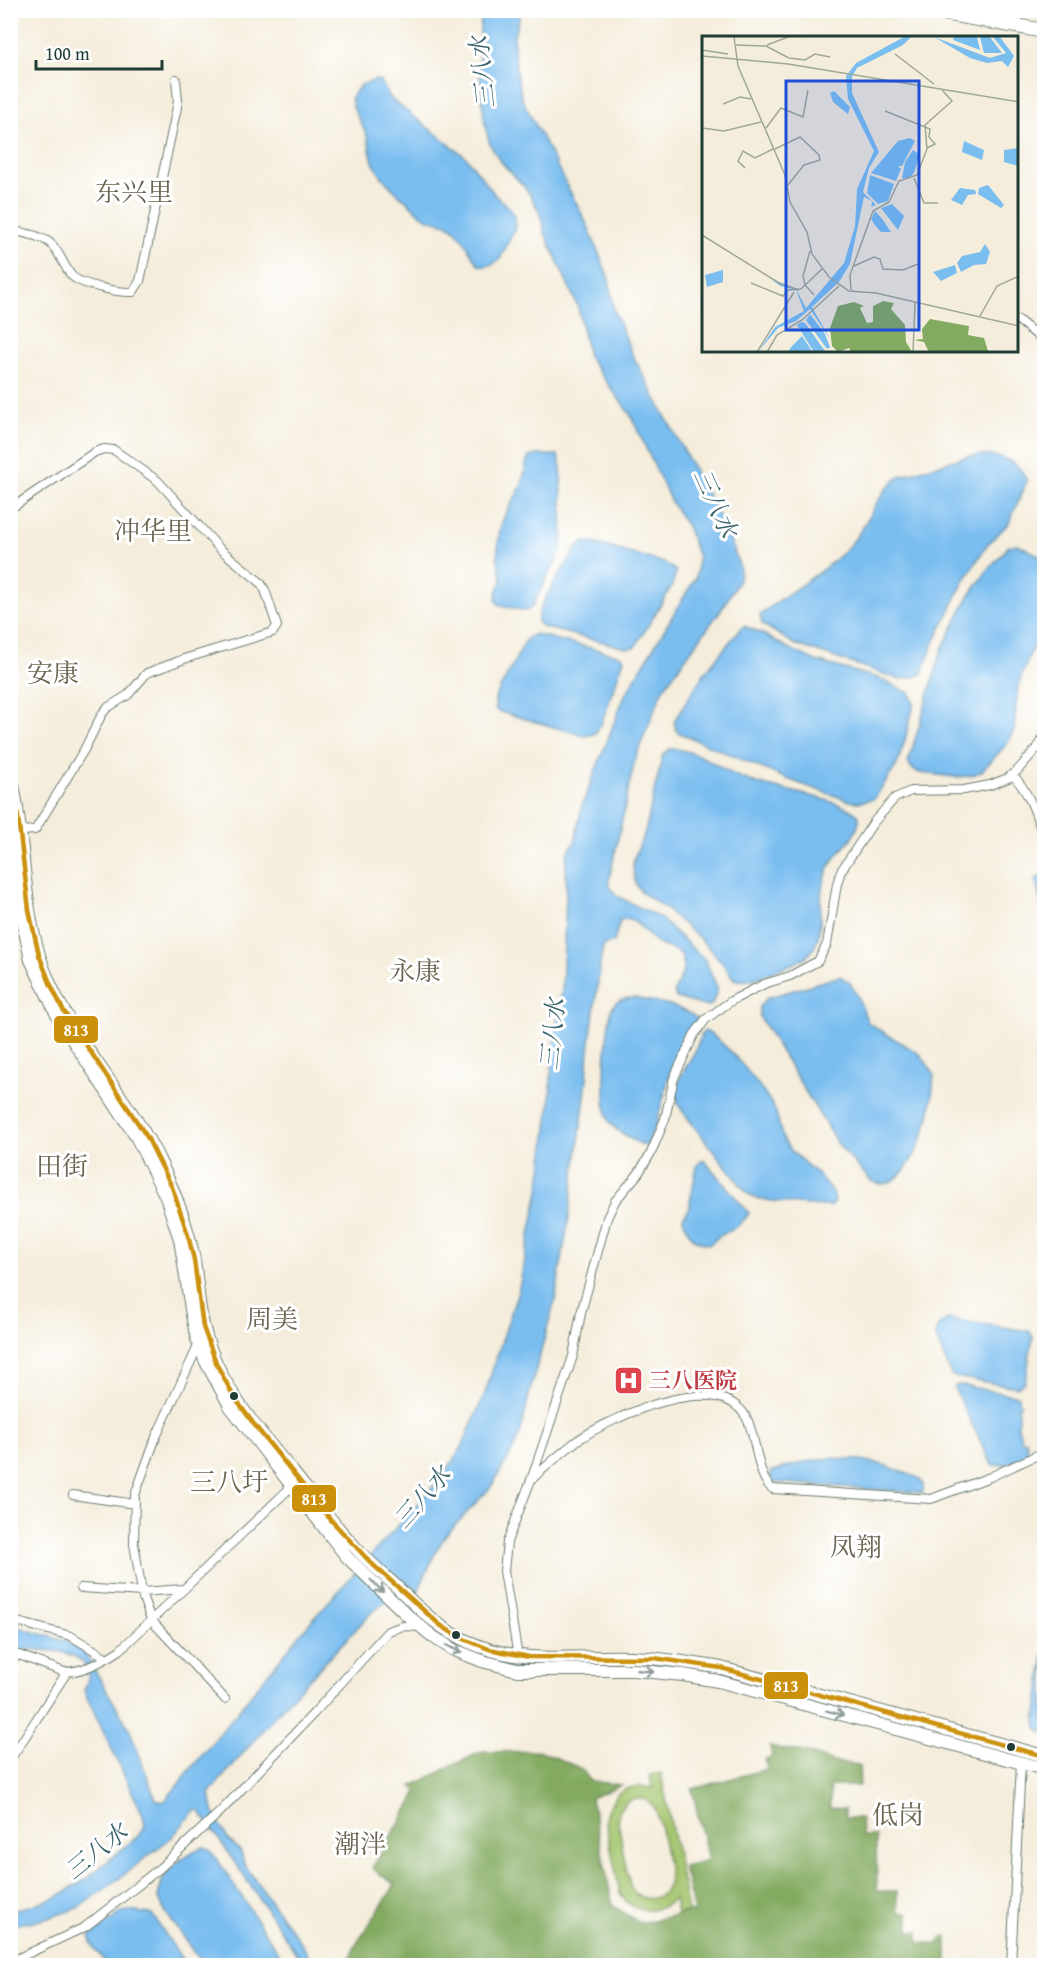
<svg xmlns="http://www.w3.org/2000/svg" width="1055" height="1976" font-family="'Gentium Book Plus','Noto Serif SC',serif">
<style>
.green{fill:#a4c56e;stroke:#628151;stroke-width:1.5;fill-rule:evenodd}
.forest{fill:#83aa61;stroke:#51744a;stroke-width:1.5}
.water{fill:#7abef0;stroke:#4c7e92;stroke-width:1.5}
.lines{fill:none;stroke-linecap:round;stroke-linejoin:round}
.minor-casing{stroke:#6a7b6e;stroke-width:10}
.primary-casing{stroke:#6a7b6e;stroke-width:14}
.motorway-casing{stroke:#6a7b6e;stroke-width:16}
.minor{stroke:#fff;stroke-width:8}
.primary{stroke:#fff;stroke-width:12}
.motorway{stroke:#fff;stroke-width:14}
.bus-1-casing{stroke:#fff;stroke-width:9}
.bus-1{stroke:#cc910a;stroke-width:4.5}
.oneway{stroke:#8f9e9a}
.bus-dot{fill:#1f3d34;stroke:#fff;stroke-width:2}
.labels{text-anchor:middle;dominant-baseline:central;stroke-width:6;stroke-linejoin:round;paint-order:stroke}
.health-label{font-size:22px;font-weight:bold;fill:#be3a42;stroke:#fff;text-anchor:start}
.water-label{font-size:24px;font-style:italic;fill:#3a646c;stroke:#fff}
.quarter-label{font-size:26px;fill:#6b6450;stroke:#fff}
.inset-road{fill:none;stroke:#9fa798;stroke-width:1.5}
.view{fill:#1d4ed8;fill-opacity:0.15;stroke:#1d4ed8;stroke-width:3}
.inset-edge{fill:none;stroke:#1f3d34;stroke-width:3}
.line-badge{stroke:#fff;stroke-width:2}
.badge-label{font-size:16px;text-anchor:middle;font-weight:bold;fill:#fff}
</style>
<rect width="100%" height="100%" fill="#fff"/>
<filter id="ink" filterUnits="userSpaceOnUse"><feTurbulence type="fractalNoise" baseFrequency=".0167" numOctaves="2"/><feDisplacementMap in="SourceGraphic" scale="12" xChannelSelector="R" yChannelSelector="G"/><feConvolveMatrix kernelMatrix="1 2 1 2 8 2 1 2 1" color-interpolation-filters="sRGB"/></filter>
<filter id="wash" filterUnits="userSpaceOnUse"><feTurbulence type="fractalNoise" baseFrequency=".008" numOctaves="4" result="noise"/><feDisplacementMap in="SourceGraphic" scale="24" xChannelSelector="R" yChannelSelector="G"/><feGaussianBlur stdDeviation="1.35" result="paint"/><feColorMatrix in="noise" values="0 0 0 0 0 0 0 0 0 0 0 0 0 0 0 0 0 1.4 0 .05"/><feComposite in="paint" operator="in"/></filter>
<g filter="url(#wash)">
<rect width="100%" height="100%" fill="#f5eddb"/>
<path class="green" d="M661,1773L688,1911L677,1914L674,1899C656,1916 632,1914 620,1893L605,1819L608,1808L618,1793L628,1788L640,1786L652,1788L650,1775ZM638,1798C645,1799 650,1801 654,1807C659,1814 671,1876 669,1884C664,1900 641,1904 632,1889C626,1878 621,1835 618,1820C618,1807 625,1800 638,1798Z"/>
<path class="forest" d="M770,1747L805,1752L833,1762L859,1765L860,1786H830V1808L845,1809V1818H861L862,1836H876L877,1891H897L898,1912L909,1913V1931H919V1943H940V1938L947,1937V1965H347L355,1946L395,1885L372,1868L418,1792L412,1786L478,1753L485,1752L541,1751L582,1769L590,1781L621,1785L591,1798L613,1906L640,1923L694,1911L683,1866L708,1860L692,1789L767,1769L765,1759L772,1757Z"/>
<path class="water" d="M480,11H521L514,35V47L517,76L522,99L588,226L609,279L614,310L633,356L728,533L740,568L739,580L723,607L663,689L635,759L609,881L610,887L617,896L660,918L705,960L718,989L712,1004L707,1007L676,998L674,992C680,977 687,972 681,954C674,949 666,948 659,944C647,937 636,914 620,920L614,942L604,945L602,951L589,1050L586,1089L568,1224L555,1300L531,1387L521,1431L513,1450L491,1487L446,1535L436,1551L418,1592L407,1586L371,1613L280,1710L210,1792L213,1811L227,1838L241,1852L244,1864L281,1916L300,1941L314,1965H304L200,1811L195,1810L172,1837L116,1881L78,1908L42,1920L11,1925L10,1912L57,1897L85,1880L138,1836L145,1826L143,1815L84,1691C85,1685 90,1679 88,1673C83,1646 30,1649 11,1650V1625L65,1641L83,1650L130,1730L156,1800L164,1802L306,1627L440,1479L461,1449L485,1393L519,1288L540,1186L550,1103L552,1054L562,991L566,895V858L568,852L575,842L582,805L625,695L696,577L698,558L688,528L671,502L630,414L588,357L578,307L545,233C543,215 531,193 518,180C508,169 496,159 490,144C481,118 480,75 479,47C479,35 482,23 480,11Z
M375,80L380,81L391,99L466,157L496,196L511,209L515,218V228L500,259C494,264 487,268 479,265C468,252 465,236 450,226C442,221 431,222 423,216C407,201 384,185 374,164C370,155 370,145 367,136C362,122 352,112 351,97L361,85Z
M536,455H558L561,467L563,541L561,551L532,607L526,611L500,605L497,602L496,596L502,579L497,556L500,528L504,517L522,485L527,460L529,457Z
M984,455C1004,457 1019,461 1027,481L1009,523L986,546L963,583L933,645L922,674L911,678L899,679L794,644L762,624L760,615C789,591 823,574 849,546C869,525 876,492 901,476L968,456Z
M584,542H590L665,563L676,571L672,586L635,647L627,648L542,627L538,623C534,608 570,560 579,545Z
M1017,544L1044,558V633L1032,649L1018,686L1014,730L1007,744L982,771L971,776L955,777L920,773L913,770L908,763L942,649L968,598L987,571L1009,546Z
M744,626L761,633L788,648L816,661L878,678L910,693L914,704L905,740L897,765L874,799L858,802L850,801L787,779L677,732L674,721L703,675L741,628Z
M535,634L622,656L624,659L600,727L594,734L585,736L497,711L495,708V698L527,638Z
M670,749C694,748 718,767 739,777C766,790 840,796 859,816C860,837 839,848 830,866C825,876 822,887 821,898C819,915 823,938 811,952C803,962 785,966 774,971C761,976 748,984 734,979L720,960L697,936L661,905L641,892L635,882L633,866L634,858L645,832L663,754Z
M1044,873V917L1036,881V879Z
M840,976L850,983L858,997L868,1023L920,1054L934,1074C933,1088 932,1103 929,1116C924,1138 902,1197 871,1181L839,1146L759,1016V1007L767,998Z
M634,998C657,1002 679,1005 698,1019L671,1069L657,1122L647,1146C635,1142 615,1131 609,1121C601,1109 606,1018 613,1006C618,999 626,998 634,998Z
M704,1031C722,1036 764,1090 774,1108C780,1120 779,1136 788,1147C801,1163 832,1181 835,1201L832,1206C823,1207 759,1201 753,1197C745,1193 739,1183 734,1176C715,1153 696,1130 679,1106C669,1088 686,1068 694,1053C698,1046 699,1037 704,1031Z
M704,1160L749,1213C742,1225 733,1228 722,1235C717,1237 714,1241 710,1244C694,1243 687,1233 683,1218L689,1207L697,1166L700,1162Z
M948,1319L1029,1331L1033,1337L1025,1382L1017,1387L955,1377L951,1375L935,1335L938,1326Z
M959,1385L1019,1396L1020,1406L1018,1407V1427L1022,1441L1026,1440C1026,1441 1028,1450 1028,1450C1026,1460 1000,1467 992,1465L954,1388L955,1386Z
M830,1458L862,1460L884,1465L919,1478L923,1484V1493L771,1482L770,1472L804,1462Z
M1044,1653V1733L1039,1731L1036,1724Z
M204,1847L209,1849L219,1862L286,1965H204L164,1910L158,1897C159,1892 161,1884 163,1879C168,1868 193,1849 204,1847Z
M129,1911L150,1914L154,1917L186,1965H107L91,1943L90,1936L122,1912Z"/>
</g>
<g filter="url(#ink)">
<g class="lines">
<defs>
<path id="minor" d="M10,230C23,233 40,235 50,243C60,252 63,265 71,275C79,285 121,293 133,292L140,281L176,112L178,101L176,79
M1018,320L1044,341
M10,509L95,452L104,449L114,450L158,481L220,549L260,582L265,590L277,626L273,632L187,658L147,673L128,695L107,708L102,714L84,750L35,830L21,831
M1013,775C1030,794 1036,814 1044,838
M199,1344L156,1437L135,1495L134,1544L143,1598L151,1620L225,1699
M532,1479C547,1466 562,1452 578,1440C612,1417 718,1368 746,1417C757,1435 756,1479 773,1489L931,1499L990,1477L1044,1452
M73,1495L135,1504
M81,1588L142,1592L183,1589
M10,1620L71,1636L107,1658
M518,1657L504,1571L507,1542L531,1480L573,1356L581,1313L607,1218L615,1201L638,1174L651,1153L665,1119L674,1078L694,1035L706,1019L731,1001L764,984L790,976L818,961L827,944L837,884L841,871L873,823L895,798L911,791L964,790L990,785L1008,778L1017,771L1038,747L1044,735
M10,1661L19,1655L64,1672C83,1672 105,1660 120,1650L292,1486
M10,1760L67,1672
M10,1962L85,1927L160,1868L221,1811L314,1713L388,1631L403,1626L421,1627
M1011,1966L1021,1763"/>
<path id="primary" d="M10,772C25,832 21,895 39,955C63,1033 126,1091 161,1164C176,1195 188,1226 194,1260C198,1290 199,1320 210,1348C226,1394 260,1432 291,1470C312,1496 333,1524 356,1548C369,1562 384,1575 398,1588C419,1609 441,1630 469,1642C523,1666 575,1655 632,1657C662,1658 692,1663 721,1668L1044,1756
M10,817L20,906L31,960L59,1019L137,1138L166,1197L180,1239L192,1315L197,1339L206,1362L230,1406L347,1557L407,1615L432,1636L452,1649L482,1661L517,1670H633L683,1675L718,1681L1044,1769"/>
<path id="motorway" d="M927,10L1044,31"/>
</defs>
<use href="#minor" class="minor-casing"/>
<use href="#primary" class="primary-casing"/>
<use href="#motorway" class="motorway-casing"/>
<use href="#minor" class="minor"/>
<use href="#primary" class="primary"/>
<use href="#motorway" class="motorway"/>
<defs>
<path id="bus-1" d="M10,774L18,817L29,910L39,955L50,983L63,1010L147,1137L172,1187L188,1235L194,1260L203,1327L217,1365L234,1397L256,1427L331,1520L371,1563L440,1625L459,1637L489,1649L529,1657L654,1658L721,1668L1044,1756"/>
</defs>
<use href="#bus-1" class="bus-1-casing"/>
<use href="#bus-1" class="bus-1"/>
</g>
<defs><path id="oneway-shaft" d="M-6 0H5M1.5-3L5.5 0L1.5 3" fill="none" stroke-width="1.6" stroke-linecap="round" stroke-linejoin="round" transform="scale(1.5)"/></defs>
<g class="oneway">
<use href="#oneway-shaft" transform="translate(377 1586) rotate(44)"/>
<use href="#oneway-shaft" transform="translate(454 1649) rotate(27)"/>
<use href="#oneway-shaft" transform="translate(645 1671) rotate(6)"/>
<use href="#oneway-shaft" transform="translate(835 1713) rotate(15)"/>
</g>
</g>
<defs>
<symbol id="hospital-square" viewBox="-11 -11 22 22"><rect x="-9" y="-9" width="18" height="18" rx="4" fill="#e0444e" stroke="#fff"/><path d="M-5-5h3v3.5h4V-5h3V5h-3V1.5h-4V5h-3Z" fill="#fff"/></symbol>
</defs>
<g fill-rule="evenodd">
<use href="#hospital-square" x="612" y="1364" width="33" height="33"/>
</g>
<g class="bus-dot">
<circle cx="234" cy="1396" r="5"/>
<circle cx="456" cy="1635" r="5"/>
<circle cx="1011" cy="1747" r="5"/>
</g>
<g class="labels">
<g class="health-label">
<text x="649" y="1380">三八医院</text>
</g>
<g class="water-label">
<text transform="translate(482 72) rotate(-96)">三八水</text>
<text transform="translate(716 503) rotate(66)">三八水</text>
<text transform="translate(552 1034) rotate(-84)">三八水</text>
<text transform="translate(422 1497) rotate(-49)">三八水</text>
<text transform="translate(96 1851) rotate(-39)">三八水</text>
</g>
<g class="quarter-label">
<text x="134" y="191">东兴里</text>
<text x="153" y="530">冲华里</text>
<text x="53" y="672">安康</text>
<text x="415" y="970">永康</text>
<text x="62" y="1165">田街</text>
<text x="272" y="1318">周美</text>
<text x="229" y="1481">三八圩</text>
<text x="856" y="1546">凤翔</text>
<text x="898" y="1814">低岗</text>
<text x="360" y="1843">潮泮</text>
</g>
</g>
<g transform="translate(702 36)">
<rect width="316" height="316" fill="#f5eddb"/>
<path d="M181,265L192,267L189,273L203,289L204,306L210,316H149L147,312L136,316L130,310L128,292L136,270L152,266L162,270L158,272L165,287L171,286V270ZM228,283L267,290L266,299L282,302L286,315L227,316L222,306L212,304L221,303L220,293Z" fill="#83aa61"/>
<path d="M202,1H209L201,9L155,32L150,41V57L177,116L167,132L161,156L174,169L169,171L170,165L162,161L148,228L137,246L110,271L128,303L108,273L94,285L76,292L56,316L73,291L102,275L94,254L78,250L68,242L94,253L104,272L142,227L153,190L155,153L172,115L146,63L144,40L154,27ZM232,1L288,22L304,17L291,1H298L312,20L306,31L300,25L285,27L268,22ZM252,1H275L278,14L251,4ZM278,1H288L300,17H282ZM132,55L148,71L146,78L131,66L128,57ZM208,102L213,105L200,130H196L199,133L194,145L169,137L196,105ZM262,105L282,114L280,124L260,116ZM316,112V130L302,126V114ZM211,114L218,119L212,137L206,143L200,142L203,126ZM168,139L192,148L186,165L176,168L165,157ZM286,149L302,169L299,172L276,158L277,152ZM258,152L273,154L274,158L266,159L260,169L249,164ZM190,168L202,180L196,194L179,172ZM173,175L181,184L189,196H179L172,188L169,183ZM283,208L288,216L284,228L272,229L259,236L255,227L260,220L278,216ZM253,229L255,237L239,245L231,236ZM21,234V246L5,251L3,239ZM108,278L123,298L128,311L125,313L104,284ZM99,286L103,287L123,315L112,316L95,289ZM100,300L110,315L86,316L89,311Z" fill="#7abef0"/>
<path class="inset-road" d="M32,1L36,30L83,139L88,166L105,196L110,218L127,241L147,255L174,257L317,290M34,9L64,10L87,22L103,24L113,18L128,21M65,9L86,1M0,14L26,18M193,18L232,48M0,20L86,28L317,66M21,68L38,61L49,63M183,75L228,93L227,101L233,108L225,112M0,92L22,95L59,86M64,92L79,72L101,81L106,54M73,113L98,101L117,119L118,124L102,129L86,149M43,132L36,125L41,115L53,122L71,113M212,142L222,167H236M0,199L77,247L97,254M108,215L101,240L103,249L112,259M152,230L172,221L178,223L181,233L201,234L216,228M49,247L81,260L86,254L99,253L121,232M149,254L148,239L171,175L187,166L197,145L215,139L225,113L223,89L250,65L240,54M278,280L295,250L317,240M55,316L92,256M65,316L75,299L100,284L137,250M211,316L213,267"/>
<path class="view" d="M84,45H217V294H84Z"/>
<rect width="316" height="316" class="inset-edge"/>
</g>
<g class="line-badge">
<rect x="53" y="1015" width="46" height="29" rx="6" fill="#cc910a"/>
<rect x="291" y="1484" width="46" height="29" rx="6" fill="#cc910a"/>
<rect x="763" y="1671" width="46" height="29" rx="6" fill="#cc910a"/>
</g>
<g class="badge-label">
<text x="76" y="1036">813</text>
<text x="314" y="1505">813</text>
<text x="786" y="1692">813</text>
</g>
<rect width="1055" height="1976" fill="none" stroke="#fff" stroke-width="36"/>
<path d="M36 60v9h126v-9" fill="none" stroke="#1f3d34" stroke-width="3"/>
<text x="45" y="60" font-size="18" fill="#1f3d34" stroke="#ffffff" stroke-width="4.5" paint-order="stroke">100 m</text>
</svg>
